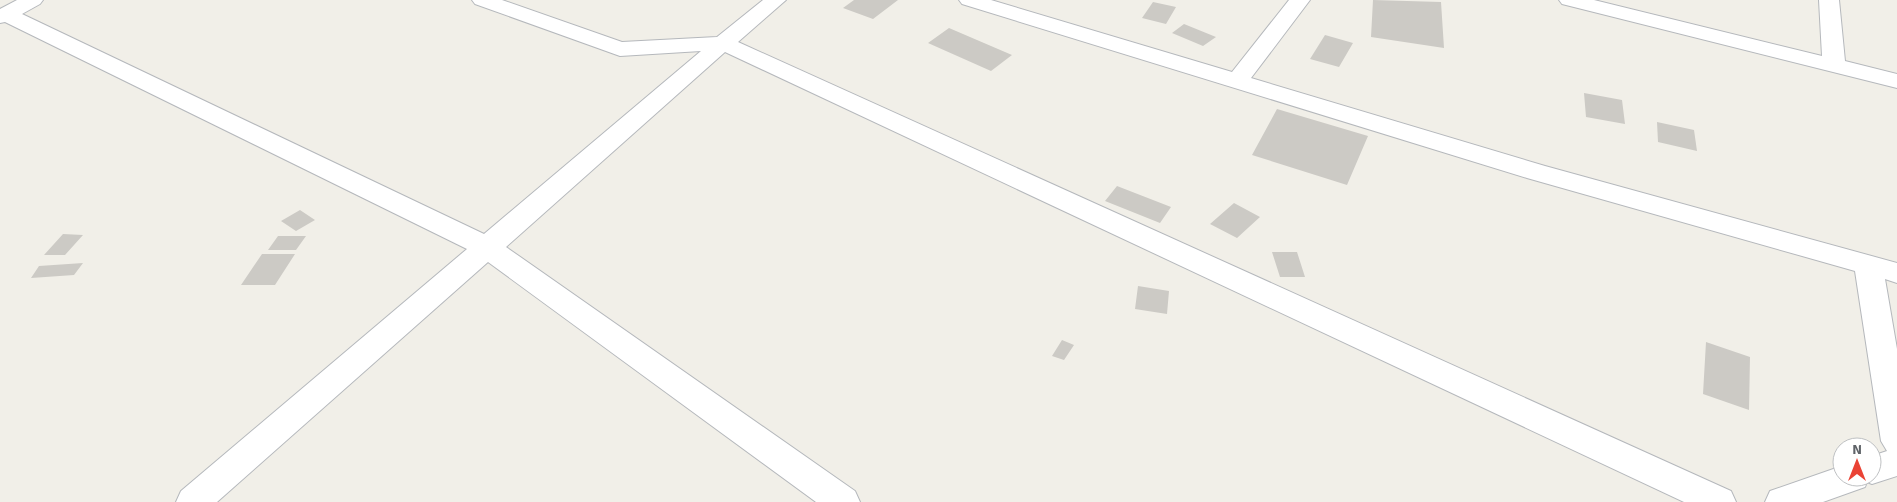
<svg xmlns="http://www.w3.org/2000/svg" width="1897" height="502" font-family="Signika,sans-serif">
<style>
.building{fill:#cccac5}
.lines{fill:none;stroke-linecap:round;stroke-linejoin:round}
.street-casing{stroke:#b5b8bc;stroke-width:2}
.street{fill:#fff;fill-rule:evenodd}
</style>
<rect width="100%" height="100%" fill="#f1efe8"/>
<path class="building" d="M854,0H898L873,19L843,8Z
M1373,0L1441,2L1444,48L1371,37Z
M1153,2L1176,7L1166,24L1142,18Z
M1184,24L1216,37L1203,46L1172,33Z
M949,28L1012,55L991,71L928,43Z
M1325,35L1353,43L1339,67L1310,59Z
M1584,93L1622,100L1625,124L1586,117Z
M1277,109L1368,136L1347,185L1252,155Z
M1657,122L1694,130L1697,151L1658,142Z
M1117,186L1171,207L1160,223L1105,201Z
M1234,203L1260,217L1237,238L1210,224Z
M300,210L315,220L296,231L281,221Z
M63,234L83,235L65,255H44Z
M278,236H306L296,250H268Z
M1272,252H1297L1305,277H1280Z
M262,254H295L275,285H241Z
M83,263L74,275L31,278L39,266Z
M1138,286L1169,291L1167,314L1135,309Z
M1062,340L1074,345L1064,360L1052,356Z
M1706,342L1750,357L1749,410L1703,394Z"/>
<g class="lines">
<defs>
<path id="street" d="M17,0H43L40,4L22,14L484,234L701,51L620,56L475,4L472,0H502L622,42L717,37L763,0H786L738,42L1731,491L1736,502H1684L725,52L506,247L855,491L860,502H816L488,262L217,502H176L181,491L467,249L5,22L0,23V9Z
M959,0H991L1232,72L1289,0H1310L1251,78L1545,166L1897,263V283L1885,279L1897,349V476L1872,484L1867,482L1865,487L1823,502H1765L1770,491L1842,466V477H1872V456L1887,451L1881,441L1855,271L1527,178L962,4Z
M1559,0H1594L1822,56L1819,0H1839L1845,61L1897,74V88L1562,4Z"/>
</defs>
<use href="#street" class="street-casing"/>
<use href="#street" class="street"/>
</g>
<g transform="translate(1857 462)"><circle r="24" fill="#ffffff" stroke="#bfc1c3"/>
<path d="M0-4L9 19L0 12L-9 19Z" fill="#ea4335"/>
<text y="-8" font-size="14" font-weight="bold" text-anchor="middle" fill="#5f6368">N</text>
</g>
</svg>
